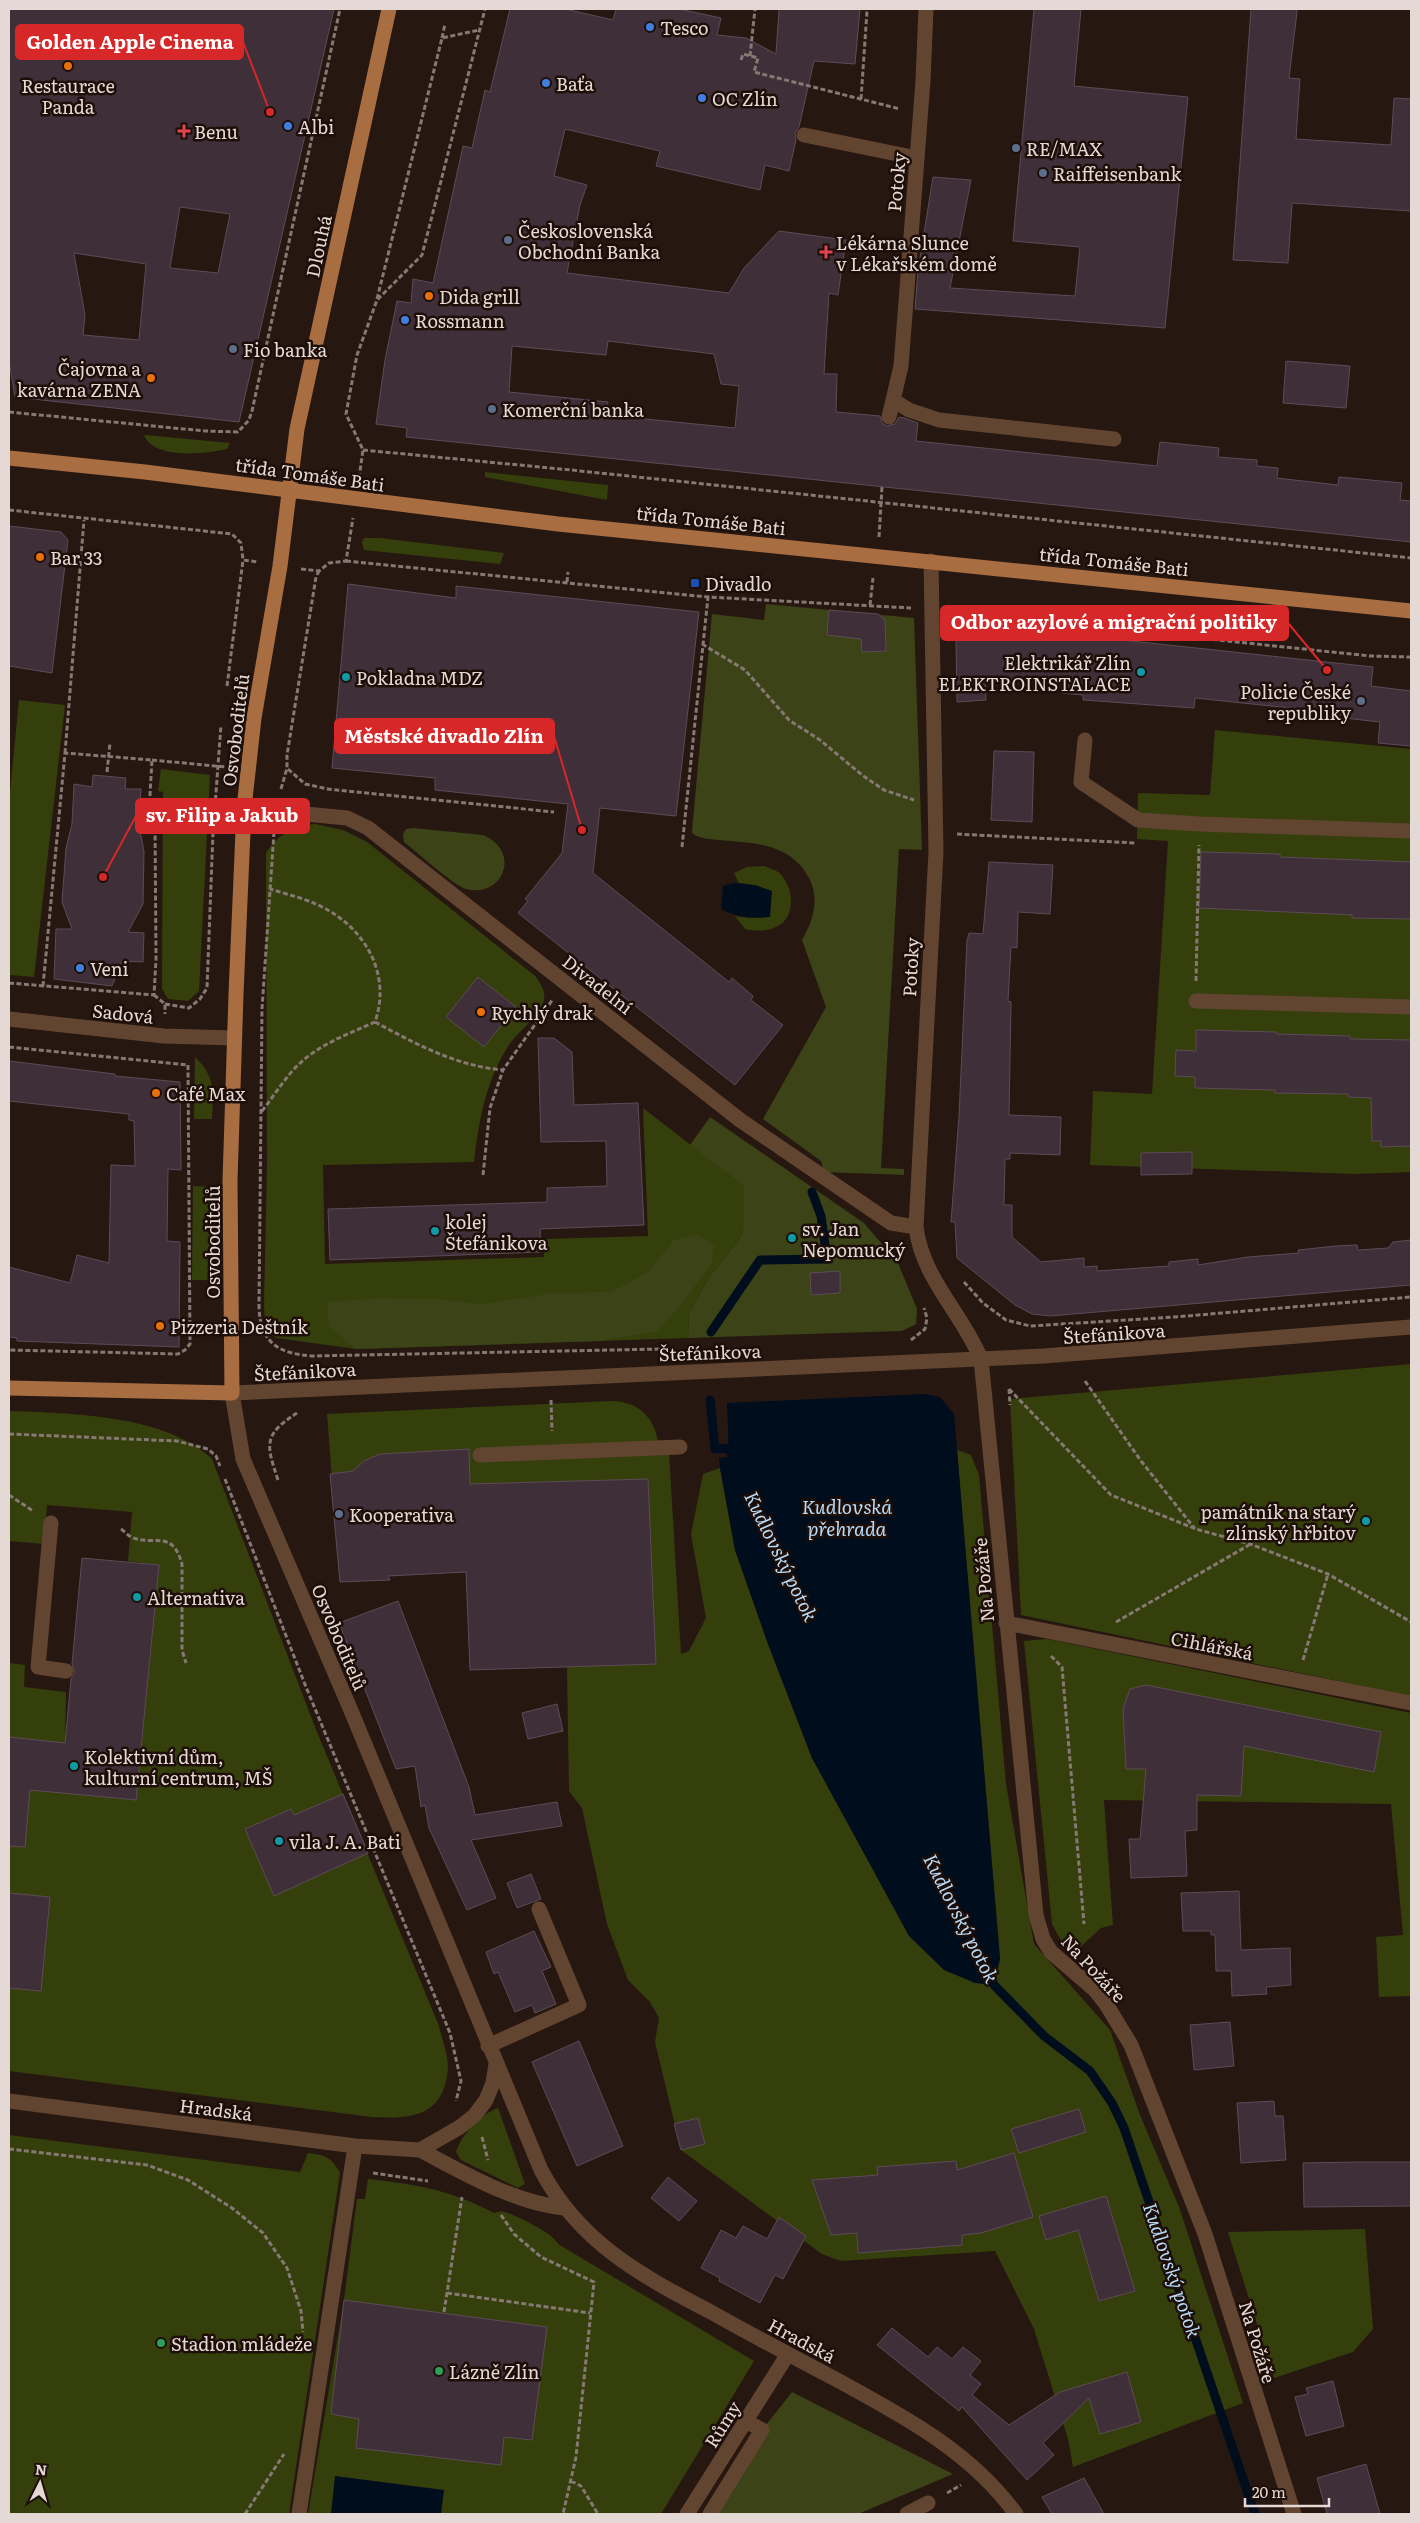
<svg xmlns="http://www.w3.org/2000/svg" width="1420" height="2523" font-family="Literata,serif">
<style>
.green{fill:#353f0c}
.forest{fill:#3b4317}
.water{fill:#000d1d}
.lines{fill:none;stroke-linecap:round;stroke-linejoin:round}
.stream{stroke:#000d1d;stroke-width:9}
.building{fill:#3f2f39;stroke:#5d4b57;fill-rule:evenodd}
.path{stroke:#867873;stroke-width:3;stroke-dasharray:5 2.5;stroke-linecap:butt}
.minor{stroke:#624531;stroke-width:15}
.major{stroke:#a86e42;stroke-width:15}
.shop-dot{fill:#3f7fe0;stroke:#1d0e08;stroke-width:2}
.food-dot{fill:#e8710a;stroke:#1d0e08;stroke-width:2}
.health-dot{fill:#e0444e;stroke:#1d0e08;stroke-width:2}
.service-dot{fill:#5c6f8a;stroke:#1d0e08;stroke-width:2}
.transit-dot{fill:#1a4fb4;stroke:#1d0e08;stroke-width:2}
.culture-dot{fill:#0f9aa8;stroke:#1d0e08;stroke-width:2}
.leisure-dot{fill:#2e9e5b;stroke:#1d0e08;stroke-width:2}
.labels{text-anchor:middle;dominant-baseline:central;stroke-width:5;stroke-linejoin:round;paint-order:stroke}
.poi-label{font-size:18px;fill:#e5d9d5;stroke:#1d0e08;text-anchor:start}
.street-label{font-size:18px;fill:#e5d9d5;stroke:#1d0e08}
.water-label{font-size:19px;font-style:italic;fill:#b6daf8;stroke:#1d0e08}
.leader{fill:none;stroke:#d62828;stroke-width:2}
.callout-dot{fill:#d62828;stroke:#1d0e08;stroke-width:2}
.callout{fill:#d62828;stroke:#d62828;stroke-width:2}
.callout-label{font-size:19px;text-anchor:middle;font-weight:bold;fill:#fff}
</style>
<rect width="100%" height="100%" fill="#271711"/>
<path class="green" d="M144,435H145L230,443L227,449C206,454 154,460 144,435Z
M485,472L608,485L607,500L485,477Z
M364,538H380L504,553L500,564L364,550L362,542Z
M19,700L65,705L34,977L9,975V802Z
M1215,730L1411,749V1172L1355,1174L1090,1165L1093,1091L1152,1094L1168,841L1137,839L1138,793L1210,795Z
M161,769L210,775L199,991L188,1001L168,999L162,989L163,792L158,791Z
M315,824L343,830L367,842L535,976C540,982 546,991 544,1000C541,1015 521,1029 511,1042C486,1078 479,1120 474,1162L323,1165L325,1264L544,1257V1239L648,1236L643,1108L744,1186V1221L741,1237L710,1276L689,1313L688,1338L356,1349L276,1338L269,1333L265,1322L264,1305L267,1167L266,853C278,834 293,826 315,824Z
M764,866C768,868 774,869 778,872C783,875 789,886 790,892C796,923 773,935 745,929L735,916L748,918L769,916L744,883H739L734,873L747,867Z
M195,1057C216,1077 213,1092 212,1119H194Z
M193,1186L212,1187L211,1280H192Z
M1411,1364V1696L1021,1615L1010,1399Z
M611,1401C642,1401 658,1422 659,1452H669L681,1654L689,1651L706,1618L691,1534L703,1474L720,1468L735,1550L768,1644L812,1758L861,1846L1000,1959L957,1450L971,1455L979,1475L1006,1784L1034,1944L1110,2030L1140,2115L1179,2207L1243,2403L1073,2467L1068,2439L1034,2329L995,2251L841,2261L822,2254L681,2150L655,2042L659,2018L650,2002L628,1980L607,1924L582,1808L569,1791L567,1667L470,1670L466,1572L360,1577V1581L340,1582L327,1414Z
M9,1411C69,1413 167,1415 212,1459L317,1732L439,2026C442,2039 448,2055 448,2068C444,2117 412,2119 372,2117L9,2071V1663L25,1665L24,1687L66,1692L65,1743L136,1799L159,1565L128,1561L132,1512L47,1505L44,1544L9,1541Z
M1047,1639L1411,1713V1996L1379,1997L1376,1937L1403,1935L1391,1804L1104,1800L1113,1925L1101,1928L1078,1949L1065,1948L1052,1924L1024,1641Z
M498,2108L525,2184L518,2188L461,2160L456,2152C461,2135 481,2114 498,2108Z
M9,2135L300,2172L308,2153C324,2155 332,2157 340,2173L289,2514H9Z
M368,2179C415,2184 451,2190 494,2213C498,2212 501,2211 505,2212C517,2216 553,2233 558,2244L754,2361L661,2514H308L344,2300L357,2199H365Z
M1365,2229L1373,2329L1353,2352L1274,2378L1228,2232Z"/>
<path class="forest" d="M766,604L914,618L922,850L899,849L881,1168L904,1169V1175L824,1172L821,1161L763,1119L826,1007L802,940C813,921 820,899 809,878C791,843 754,843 719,840C710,839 701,839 693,834L692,831L712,614L764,620Z
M413,828L483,835C522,851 503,899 466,889C453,885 417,852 404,842L403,834L406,829Z
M710,1117L864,1223L898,1263L917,1309L916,1324L902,1331L688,1338L689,1313L710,1276L741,1237L744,1221V1186L690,1145Z
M696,1234L715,1246L711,1264L682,1304L657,1331L599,1341L356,1349L329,1326L327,1302L383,1298L436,1299L482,1304L555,1293L611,1292L648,1272L674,1240Z
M792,2392L953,2474L858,2514H710L762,2430Z"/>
<path class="water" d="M734,883L755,885L772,891L770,917C751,919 737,917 721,909L723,886Z
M925,1394L940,1397L954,1414L1000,1959L994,1985L975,1983L944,1970L909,1936L812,1758L768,1644L735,1550L720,1468L719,1458L729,1457L727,1403Z
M335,2476L444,2490L441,2514H331Z"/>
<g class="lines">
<path class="stream" d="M711,1332L760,1260L827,1259L821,1216L812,1192
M710,1400L715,1449L728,1448L733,1457
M989,1975L994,1985L1044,2036L1090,2071L1112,2103L1124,2128L1255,2514"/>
</g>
<path class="building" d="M9,9H334L239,422L15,397L9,361ZM180,207L230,214L218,273L170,268ZM74,253L146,264L139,340L83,335L85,315Z
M510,9H565L613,20L616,9H679L721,18L717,35L746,38L776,54L779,9H860L855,64L814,61L799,127L795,133L796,140L789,171L765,165L760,190L656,166L660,151L565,129L554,176L587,185L580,205L567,273L729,293L744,268L779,231L846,240L838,295L829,293L824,374H837L836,412L880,416L882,423L887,426L895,424L899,417L904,418L918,423L916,441L1157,466L1160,442L1219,448L1218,457L1257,460V466L1278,468L1277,478L1338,485L1339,477L1402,483L1400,500L1411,501V542L406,437L407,428L376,424L385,360L397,301L411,303L413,279L433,283L463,146L472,148L485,90L490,92ZM608,341L714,354L721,384L739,386L735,428L606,415L608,402L509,392L512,346L606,355Z
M1034,9H1081L1074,86L1188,97L1165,328L915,309L918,271L933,177L971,180L950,288L1075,296L1080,247L1013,241Z
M1251,9H1296L1297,12L1289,78L1300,79L1296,139L1391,145L1394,98L1411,99V211L1292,203L1288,263L1233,260Z
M1286,361L1350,366L1346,408L1283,403Z
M9,526L61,532L68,540L52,673L9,666Z
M348,584L456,598V586L699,612L676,816L600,808L593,873L729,982L732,978L753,996L751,1000L783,1025L735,1085L518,913L528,901L525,899L562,853L568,804L435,790V778L332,768Z
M829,610L878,614L885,620L886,651L862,652L861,639L827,635Z
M973,624L1373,667L1371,686L1411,691V746L1378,743L1380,722L1317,715V712L1290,708L1195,698L1194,708L1083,700V695L1061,693L1063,684L1008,678L985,679L986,700L957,702L956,641L960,629Z
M994,751L1034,752L1032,822L991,820Z
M93,775L126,778L125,789H141L139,826L144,851L143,904L128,932L144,933L143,962L122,961L112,986L54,979L56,929H72L62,902L66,848L72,824L74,784L92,787Z
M1201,852L1280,854V857L1411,862V919L1352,918V915L1199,908Z
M989,862L1053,865L1050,914L1018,912L1017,948L1011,947L1008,1001L1011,1002L1009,1115L1061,1117L1060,1155L1010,1153V1159H1005L1004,1205H1012V1237L1041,1262L1084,1258V1267L1097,1266V1271L1169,1266V1262L1198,1259V1265L1248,1257L1299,1253L1298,1250L1336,1246L1357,1245L1358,1250L1388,1248L1393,1242L1411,1240V1285L1050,1316L1032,1314L1015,1305L957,1258L955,1222H951L959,1116L967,941L969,933L983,934Z
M478,977L516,1007L484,1047L446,1017Z
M1196,1030L1276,1032L1277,1034L1350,1036V1039L1411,1040V1146L1381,1147V1141H1372L1371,1098L1348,1097V1094L1275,1093V1090L1195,1088V1077L1175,1076L1176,1050L1196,1051Z
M538,1038H554L572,1052L574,1105L638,1103L644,1225L540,1229L541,1252L330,1260L328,1209L547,1202V1188L607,1186L606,1141L541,1142Z
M9,1061L115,1074V1076L180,1082L181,1170L168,1169L167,1241L180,1242L179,1347L17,1341V1338L9,1337V1267L70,1283L77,1255L109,1263L111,1165L135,1166L134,1121L129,1120V1114L9,1101Z
M1192,1152V1174L1141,1175V1153Z
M840,1271V1293L811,1295L810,1273Z
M469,1449L470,1484L648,1479L656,1664L470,1670L466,1572L388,1576L390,1580L340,1582L330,1474L353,1471L364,1461L380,1454Z
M82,1558L159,1565L136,1800L30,1790L25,1847L9,1846V1737L65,1743L71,1679L75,1672L72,1664Z
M398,1601L469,1787L475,1815L557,1802L562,1826L471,1840L496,1898L467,1910L429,1828L425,1805L421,1807L415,1766L396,1769L339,1623Z
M1146,1685L1381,1732L1374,1772L1244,1746L1241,1796L1197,1795V1830L1185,1831L1187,1876L1131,1878L1129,1839H1140L1146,1769H1126L1123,1709L1130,1689Z
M557,1704L563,1731L528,1739L522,1713Z
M343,1794L368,1853L274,1896L245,1829L291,1809L294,1815Z
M531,1874L541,1899L517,1908L507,1883Z
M1239,1891L1241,1950L1290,1948L1291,1985L1266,1987L1267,1994L1232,1996L1231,1971H1216L1215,1935H1211V1931H1183L1181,1893Z
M9,1893L50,1897L41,1991L9,1988Z
M534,1931L551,1967L542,1971L556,2004L535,2013L532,2005L515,2012L498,1972L494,1974L486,1952Z
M1230,2022L1234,2066L1194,2070L1190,2025Z
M579,2041L623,2146L577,2166L532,2062Z
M1274,2101L1275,2116H1283L1286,2160L1241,2163L1237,2103Z
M1079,2109L1086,2132L1019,2153L1011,2129Z
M698,2118L705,2144L681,2150L674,2124Z
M1014,2153L1033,2217L981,2233L962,2235V2245L858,2253L857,2233L831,2235L812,2180L878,2175L877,2167L956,2161L957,2170Z
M1357,2162H1411V2206L1304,2207L1303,2163Z
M668,2177L697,2201L679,2221L651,2198Z
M1106,2196L1135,2291L1099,2301L1078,2230L1046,2240L1039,2216Z
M779,2217L806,2236L783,2279L775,2275L760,2303L719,2281L720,2278L701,2268L721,2230L736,2238L743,2226L767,2239Z
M344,2300L547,2327L532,2440L504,2437L501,2465L356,2448L359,2419L331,2414Z
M892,2328L928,2357L937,2347L952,2359L963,2347L981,2361L970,2375L981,2384L972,2395L1009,2425L1060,2392L1127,2372L1141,2422L1100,2434L1089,2398L1043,2443L1054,2455L1027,2480L962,2407L959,2411L877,2345Z
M1333,2381L1344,2426L1306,2436L1295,2397L1308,2394L1306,2388Z
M1366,2464L1380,2514H1327L1317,2478Z
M1084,2478L1104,2514H1052L1042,2497Z"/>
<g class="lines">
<path class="path" d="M442,38L445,24
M750,56L755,9
M741,60L743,54L758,58L754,72L900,109
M861,99L867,11
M377,299L442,38L479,30
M9,412L205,431L238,432L249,420L252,411L340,9
M363,450L571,470L1411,558
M359,478L363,450L346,414L357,355L377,300L422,255L485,9
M9,510L232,534L241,543L243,560L258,562
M879,537L882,487
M346,561L708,597L911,608
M301,569L319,571L329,563L346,561L353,518
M567,582L568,572
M870,605L873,578
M953,619L962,613L1370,656L1411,657
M702,644L745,670L789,720L820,740L862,775L884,790L914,800
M227,686L243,560
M65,753L84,520
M152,760L226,767
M288,769L305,784L328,789L554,812
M107,772L110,743
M281,789L287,768V755L316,577L319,571
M274,832L262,1009L259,1307C260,1343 279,1354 313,1356L663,1349
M957,834L1135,843
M682,847L708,597
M1196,981L1199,845
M9,983L154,995L156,959L155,823L150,794L152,760L65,753L43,986
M154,995L165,1004V1014
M165,1004L189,1008L200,999L207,988L213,833L221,725
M375,1022C416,1044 456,1066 503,1070L553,999
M9,1047L188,1065L190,1344L185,1350L178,1354L9,1350
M262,1111C273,1097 283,1081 295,1068C317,1045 346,1035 375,1022C392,973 364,926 318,905C303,898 286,894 270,889
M483,1175L490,1108L503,1070
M964,1282L983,1303L1006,1320L1030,1326L1175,1317L1411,1297
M911,1340L925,1329L927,1318L924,1308
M1085,1381L1141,1461L1195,1529
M1009,1389L1010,1405
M1009,1389L1111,1495L1196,1529L1250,1544L1328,1574L1411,1622
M551,1400L552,1431
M9,1434L177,1441L208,1449L216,1456L220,1466
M225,1479L306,1687L450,2033L461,2081L456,2101
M278,1480C266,1444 263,1435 297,1413
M9,1495L33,1511
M121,1529C124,1531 128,1535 131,1537C154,1547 172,1528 182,1564V1650L186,1663
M1116,1622L1249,1545
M1051,1656L1062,1667L1084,1924
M1303,1660L1328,1574
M482,2137L488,2160
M9,2149L147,2165L188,2180L232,2208L263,2233L287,2268L301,2311L303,2332
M373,2173L428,2181
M501,2215L514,2234L541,2257L594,2282L576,2457L563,2514
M447,2293L590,2313
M444,2312L462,2197
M571,2481L581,2486L598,2514
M947,2493L961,2485
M245,2514L284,2454"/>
<path class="minor" d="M804,135L917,158
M893,400L909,410L939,420L1114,439
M889,417L901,366L923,81L926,9
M931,561L936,852L916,1227C922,1278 962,1313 981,1359L1036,1915L1043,1939L1051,1952L1095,1990L1106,2004L1131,2045L1205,2234L1294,2514
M1085,740L1081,782L1138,820L1199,824L1411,831
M244,808L347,818L368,828L740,1120L891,1223L916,1227
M1196,1001L1411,1007
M9,1019L164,1036L234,1038
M480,1455L680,1447
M51,1523L38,1667L66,1671
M1006,1623L1411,1703
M488,2046L579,2005L539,1909
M9,2101L355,2146L420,2150L460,2127L475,2115L486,2100L493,2083L496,2064
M420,2150C465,2174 513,2202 564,2208
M299,2514L355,2146
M687,2514L788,2354
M710,2514L762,2430L746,2421
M907,2514L928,2503
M1016,2514C971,2452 905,2417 839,2381C795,2358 752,2335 709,2311C640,2275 579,2242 541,2170L352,1713L243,1459L232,1393L1044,1356L1411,1327"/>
<path class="major" d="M9,458L145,472L558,524L1411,611
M9,1388L232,1393L230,1181L236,994L244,808L254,718L280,566L297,429L389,9"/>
</g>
<g class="shop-dot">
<circle cx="650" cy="27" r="5"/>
<circle cx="546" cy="83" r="5"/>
<circle cx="702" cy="98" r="5"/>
<circle cx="288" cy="126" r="5"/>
<circle cx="405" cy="320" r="5"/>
<circle cx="80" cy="968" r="5"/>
</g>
<g class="food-dot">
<circle cx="68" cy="66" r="5"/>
<circle cx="429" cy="296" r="5"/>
<circle cx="151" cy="378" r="5"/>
<circle cx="40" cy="557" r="5"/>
<circle cx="481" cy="1012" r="5"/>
<circle cx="156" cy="1093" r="5"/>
<circle cx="160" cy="1326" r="5"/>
</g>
<g class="health-dot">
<path d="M181.5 123.5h5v5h5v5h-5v5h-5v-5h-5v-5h5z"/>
<path d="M823.5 244.5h5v5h5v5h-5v5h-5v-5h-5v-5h5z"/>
</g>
<g class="service-dot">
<circle cx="1016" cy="148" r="5"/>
<circle cx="1043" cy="173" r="5"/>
<circle cx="508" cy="240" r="5"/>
<circle cx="233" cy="349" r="5"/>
<circle cx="492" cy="409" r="5"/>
<circle cx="1361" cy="701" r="5"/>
<circle cx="339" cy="1514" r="5"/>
</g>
<rect class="transit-dot" x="690" y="578" width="10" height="10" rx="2.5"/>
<g class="culture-dot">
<circle cx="1141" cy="672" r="5"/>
<circle cx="346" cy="677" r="5"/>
<circle cx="435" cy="1231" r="5"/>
<circle cx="792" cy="1238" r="5"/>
<circle cx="1366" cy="1521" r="5"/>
<circle cx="137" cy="1597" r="5"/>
<circle cx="74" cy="1766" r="5"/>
<circle cx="279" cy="1841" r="5"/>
</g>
<g class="leisure-dot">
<circle cx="161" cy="2343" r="5"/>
<circle cx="439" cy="2371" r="5"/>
</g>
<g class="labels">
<g class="poi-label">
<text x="660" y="27">Tesco</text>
<text x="556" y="83">Baťa</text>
<text x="68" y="85" text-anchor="middle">Restaurace<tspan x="68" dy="21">Panda</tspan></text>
<text x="712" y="98">OC Zlín</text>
<text x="298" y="126">Albi</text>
<text x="194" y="131">Benu</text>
<text x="1026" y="148">RE/MAX</text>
<text x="1053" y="173">Raiffeisenbank</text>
<text x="518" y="230">Československá<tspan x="518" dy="21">Obchodní Banka</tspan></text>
<text x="836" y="242">Lékárna Slunce<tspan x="836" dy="21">v Lékařském domě</tspan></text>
<text x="439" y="296">Dida grill</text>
<text x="415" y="320">Rossmann</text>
<text x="243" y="349">Fio banka</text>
<text x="141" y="368" text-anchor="end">Čajovna a<tspan x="141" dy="21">kavárna ZENA</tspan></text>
<text x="502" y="409">Komerční banka</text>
<text x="50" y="557">Bar 33</text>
<text x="705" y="583">Divadlo</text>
<text x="1131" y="662" text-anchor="end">Elektrikář Zlín<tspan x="1131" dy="21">ELEKTROINSTALACE</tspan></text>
<text x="356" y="677">Pokladna MDZ</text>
<text x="1351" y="691" text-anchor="end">Policie České<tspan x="1351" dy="21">republiky</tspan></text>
<text x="90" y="968">Veni</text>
<text x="491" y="1012">Rychlý drak</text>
<text x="166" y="1093">Café Max</text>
<text x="445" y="1221">kolej<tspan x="445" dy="21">Štefánikova</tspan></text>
<text x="802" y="1228">sv. Jan<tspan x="802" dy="21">Nepomucký</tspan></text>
<text x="170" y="1326">Pizzeria Deštník</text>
<text x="1356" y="1511" text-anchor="end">památník na starý<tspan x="1356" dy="21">zlínský hřbitov</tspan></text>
<text x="349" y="1514">Kooperativa</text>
<text x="147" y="1597">Alternativa</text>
<text x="84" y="1756">Kolektivní dům,<tspan x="84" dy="21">kulturní centrum, MŠ</tspan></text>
<text x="289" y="1841">vila J. A. Bati</text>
<text x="171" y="2343">Stadion mládeže</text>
<text x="449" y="2371">Lázně Zlín</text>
</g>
<g class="street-label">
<text transform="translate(896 182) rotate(-85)">Potoky</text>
<text transform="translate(318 246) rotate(-78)">Dlouhá</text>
<text transform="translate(310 474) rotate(8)">třída Tomáše Bati</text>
<text transform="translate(711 520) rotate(6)">třída Tomáše Bati</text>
<text transform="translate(1114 561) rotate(6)">třída Tomáše Bati</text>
<text transform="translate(235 730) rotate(-83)">Osvoboditelů</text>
<text transform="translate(910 967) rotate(-87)">Potoky</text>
<text transform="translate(598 984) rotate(38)">Divadelní</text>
<text transform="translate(123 1013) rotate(6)">Sadová</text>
<text transform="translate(212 1242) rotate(-90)">Osvoboditelů</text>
<text transform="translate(1114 1333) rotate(-4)">Štefánikova</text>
<text transform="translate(710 1352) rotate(-2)">Štefánikova</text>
<text transform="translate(305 1371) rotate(-3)">Štefánikova</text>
<text transform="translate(983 1580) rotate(-95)">Na Požáře</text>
<text transform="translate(340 1637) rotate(67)">Osvoboditelů</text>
<text transform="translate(1212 1645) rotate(11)">Cihlářská</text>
<text transform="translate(1094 1968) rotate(47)">Na Požáře</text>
<text transform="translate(216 2109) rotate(7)">Hradská</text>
<text transform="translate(802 2340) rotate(28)">Hradská</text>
<text transform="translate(1258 2342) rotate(73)">Na Požáře</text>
<text transform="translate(722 2424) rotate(-58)">Růmy</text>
</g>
<g class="water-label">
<text x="847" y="1506">Kudlovská<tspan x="847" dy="22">přehrada</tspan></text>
<text transform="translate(782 1556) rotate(64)">Kudlovský potok</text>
<text transform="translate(962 1918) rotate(63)">Kudlovský potok</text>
<text transform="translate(1173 2270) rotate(71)">Kudlovský potok</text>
</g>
</g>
<path class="leader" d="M270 112L243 42M1327 670L1288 623M582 830L554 736M103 877L136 816"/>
<g class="callout-dot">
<circle cx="270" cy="112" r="5"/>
<circle cx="1327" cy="670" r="5"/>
<circle cx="582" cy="830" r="5"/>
<circle cx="103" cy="877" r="5"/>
</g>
<g class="callout">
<rect x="16" y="25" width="227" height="34" rx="5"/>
<rect x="941" y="606" width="347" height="34" rx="5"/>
<rect x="335" y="719" width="219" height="34" rx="5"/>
<rect x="136" y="799" width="173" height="34" rx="5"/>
</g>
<g class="callout-label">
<text x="130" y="49">Golden Apple Cinema</text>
<text x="1114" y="629">Odbor azylové a migrační politiky</text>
<text x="444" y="743">Městské divadlo Zlín</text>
<text x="222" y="822">sv. Filip a Jakub</text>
</g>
<rect width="1420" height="2523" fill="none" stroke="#e5d9d5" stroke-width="20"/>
<g transform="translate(40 2483) rotate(5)" stroke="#1d0e08" stroke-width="4" paint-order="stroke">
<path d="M0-4L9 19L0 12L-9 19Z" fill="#e5d9d5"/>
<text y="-8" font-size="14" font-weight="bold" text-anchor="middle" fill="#e5d9d5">N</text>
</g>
<path d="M1245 2498v8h84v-8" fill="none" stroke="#e5d9d5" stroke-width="2.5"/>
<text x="1252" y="2498" font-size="15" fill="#e5d9d5" stroke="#1d0e08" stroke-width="4" paint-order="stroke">20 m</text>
</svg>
